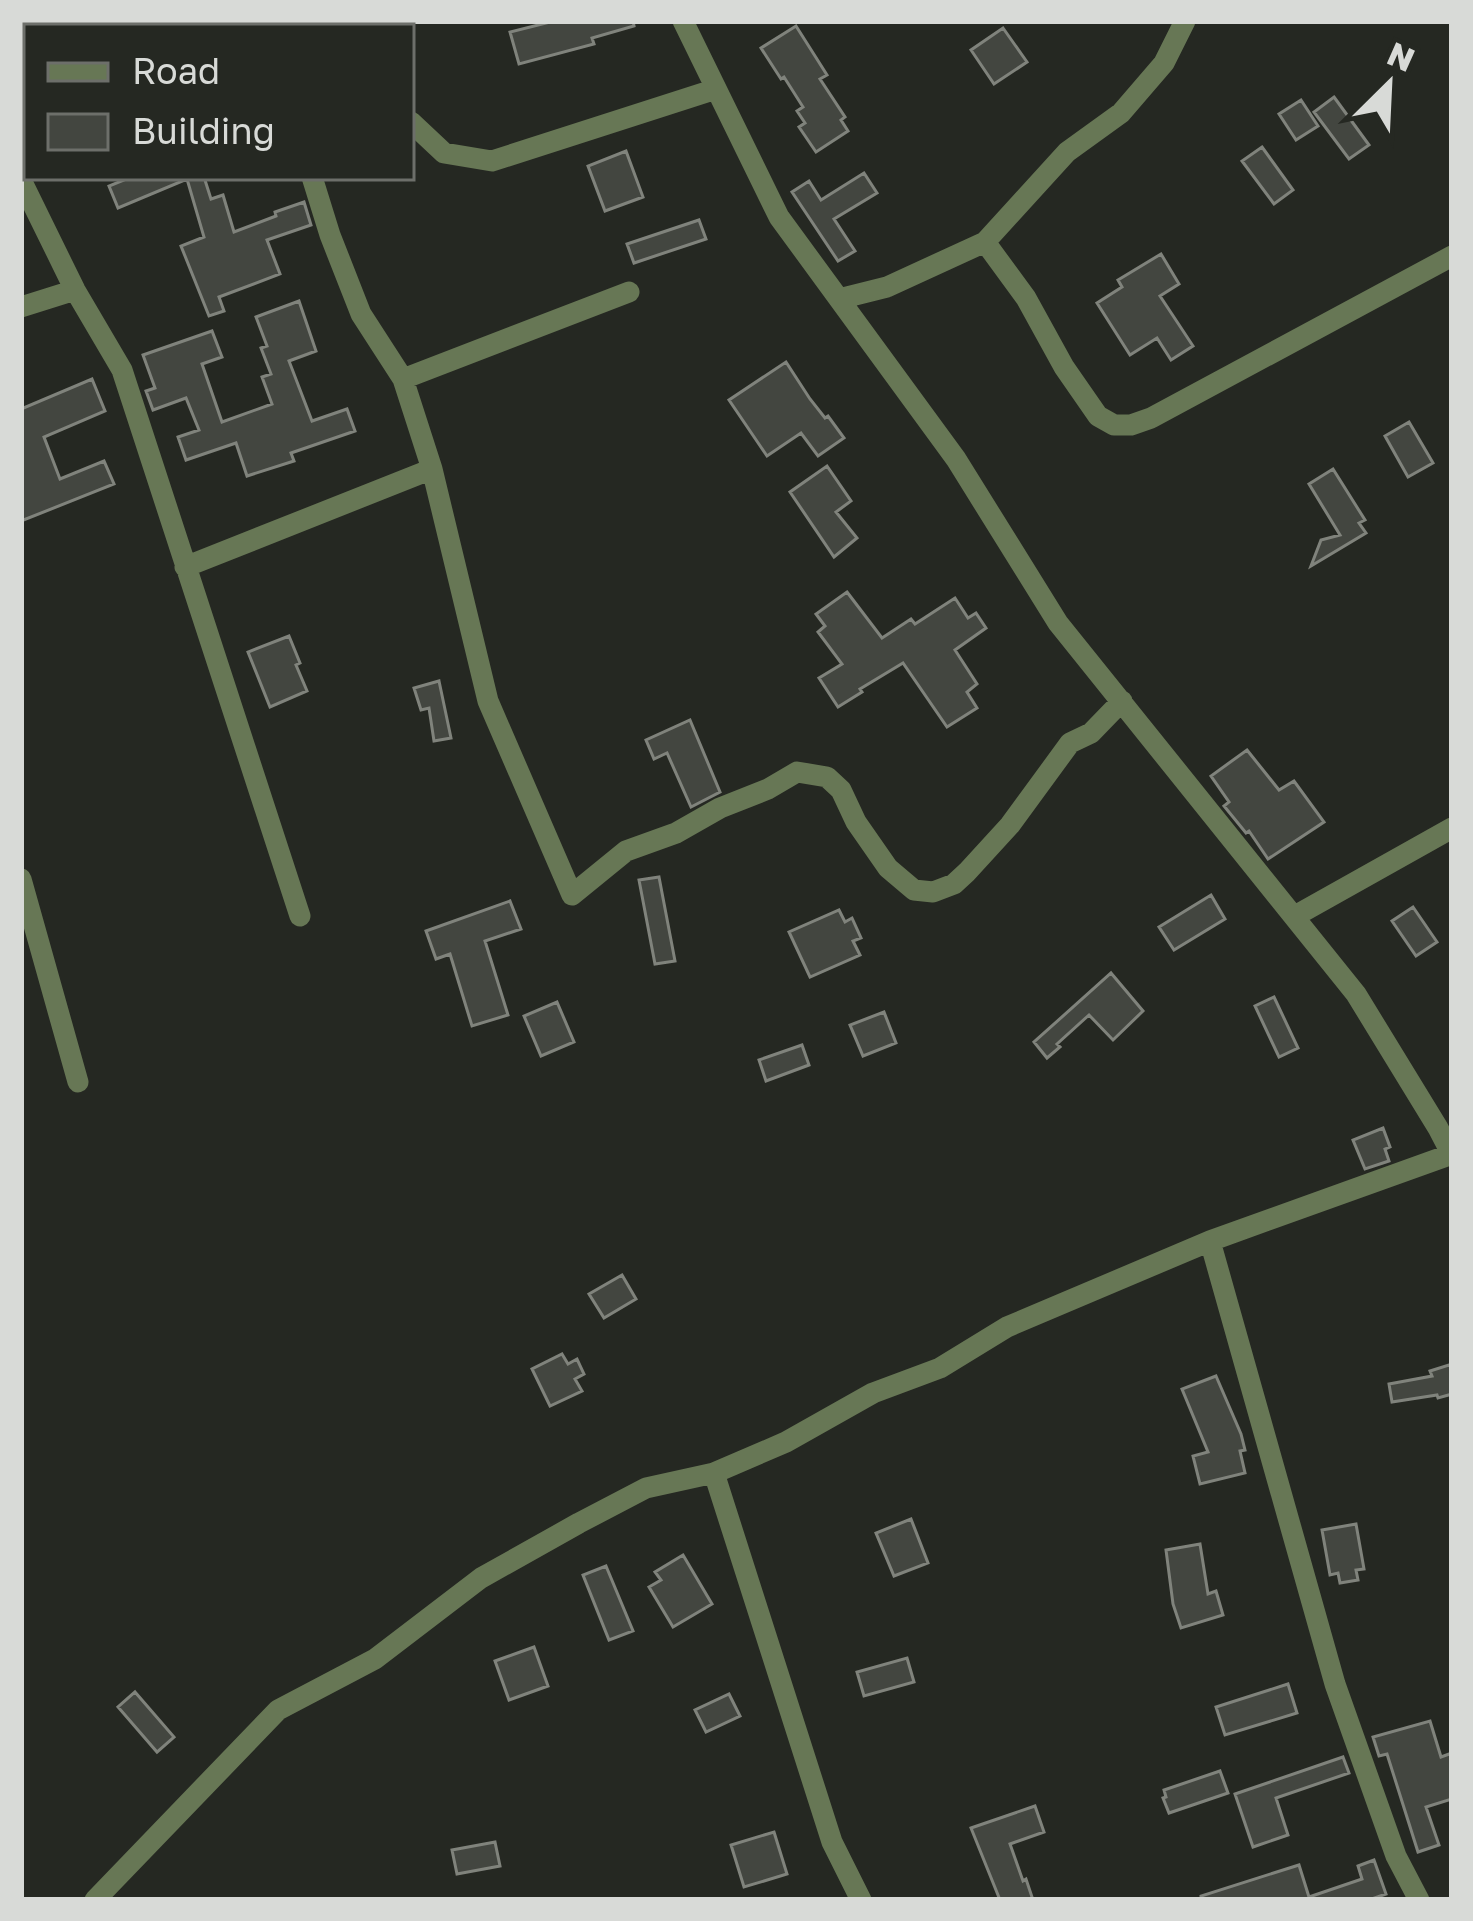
<svg xmlns="http://www.w3.org/2000/svg" width="1473" height="1921" font-family="'Golos Text',sans-serif">
<style>
.building{fill:#434640;stroke:#80837c;stroke-width:3}
.lines{fill:none;stroke-linecap:round;stroke-linejoin:round}
.street{stroke:#677755;stroke-width:21}
</style>
<rect width="100%" height="100%" fill="#252822"/>
<path class="building" d="M554,21H633L634,26L592,38L594,44L519,64L510,32Z
M796,26L827,75L820,79L845,117L841,120L848,131L816,152L799,127L805,123L797,111L803,107L784,77L781,79L761,48Z
M1003,28L1027,62L994,84L971,50Z
M1334,97L1369,145L1349,159L1314,112Z
M1301,100L1318,126L1296,140L1279,114Z
M1262,147L1293,190L1274,204L1242,161Z
M626,151L643,197L605,211L588,166Z
M864,173L877,193L834,219L855,251L838,261L792,192L809,181L821,200Z
M131,177H204L211,199L223,195L234,232L276,216L275,212L304,202L311,225L267,240L280,274L219,297L224,311L209,316L181,246L204,237L187,179L118,208L109,186Z
M699,220L706,239L634,263L627,244Z
M1161,254L1179,284L1160,296L1193,346L1171,360L1157,338L1130,355L1097,303L1122,287L1118,280Z
M299,301L316,351L289,361L312,421L347,409L355,431L291,453L294,461L247,476L236,443L186,460L178,437L199,430L186,398L153,410L146,391L155,388L143,355L212,331L222,357L202,364L222,422L272,404L262,377L271,374L261,348L267,346L256,317Z
M786,362L810,399L825,418L828,416L844,438L818,456L801,433L767,456L729,400Z
M92,379L105,411L44,437L60,479L104,461L114,484L21,521V409Z
M1409,422L1433,463L1408,477L1385,436Z
M827,466L851,501L836,512L857,538L834,557L790,492Z
M1333,469L1365,520L1359,523L1366,533L1311,566L1321,540L1340,535L1309,484Z
M847,592L882,638L911,619L915,624L955,598L968,618L976,613L986,628L955,650L977,684L967,692L977,708L947,727L903,663L860,689L862,692L838,707L819,678L842,664L818,632L825,626L816,614Z
M289,636L300,663L296,665L307,691L270,707L248,652Z
M439,681L451,738L434,741L429,708L421,710L414,688Z
M690,720L720,792L691,807L667,753L654,759L646,740Z
M1247,750L1279,790L1294,781L1324,822L1268,859L1249,831L1246,833L1224,806L1229,802L1211,776Z
M659,877L675,961L655,964L639,880Z
M1211,895L1225,919L1174,950L1159,927Z
M510,901L521,929L485,941L508,1015L472,1026L450,954L436,959L426,931Z
M1413,907L1437,942L1416,956L1392,921Z
M839,910L845,922L852,918L861,938L853,941L860,955L810,977L789,932Z
M1111,973L1143,1011L1113,1040L1089,1015L1057,1044L1060,1047L1047,1058L1034,1042Z
M1274,997L1298,1048L1279,1057L1255,1006Z
M557,1002L574,1042L541,1056L524,1016Z
M884,1012L896,1043L863,1056L850,1025Z
M802,1045L809,1065L766,1081L759,1060Z
M1383,1128L1390,1147L1385,1149L1389,1161L1365,1169L1353,1140Z
M622,1275L636,1299L604,1318L589,1294Z
M562,1354L568,1364L577,1359L584,1374L575,1379L582,1391L550,1406L532,1369Z
M1452,1364V1394L1438,1398L1437,1395L1392,1402L1389,1384L1432,1376L1430,1371Z
M1216,1376L1241,1434L1245,1450L1240,1451L1245,1473L1200,1484L1193,1456L1208,1452L1182,1389Z
M911,1519L928,1563L894,1576L876,1533Z
M1356,1524L1364,1569L1356,1570L1358,1580L1340,1583L1338,1573L1330,1575L1322,1530Z
M1200,1544L1208,1594L1216,1591L1223,1615L1181,1628L1173,1604L1166,1550Z
M683,1555L712,1604L673,1627L649,1587L661,1580L655,1572Z
M606,1566L633,1631L609,1640L583,1575Z
M534,1647L548,1686L509,1700L495,1661Z
M907,1658L914,1682L864,1696L857,1672Z
M1288,1684L1297,1713L1225,1735L1216,1707Z
M135,1692L174,1737L157,1752L118,1707Z
M729,1694L740,1716L706,1732L695,1710Z
M1430,1721L1441,1757L1452,1753V1799L1426,1807L1439,1845L1418,1852L1387,1754L1379,1756L1373,1737Z
M1343,1757L1349,1773L1276,1798L1288,1835L1253,1847L1235,1794Z
M1220,1771L1228,1793L1169,1813L1163,1798L1166,1797L1164,1790Z
M1035,1806L1044,1832L1010,1844L1023,1881L1026,1879L1033,1900H1000L971,1828Z
M774,1832L787,1874L744,1887L731,1845Z
M495,1842L500,1866L457,1874L452,1850Z
M1374,1860L1386,1894L1369,1900H1201V1896L1299,1865L1309,1897L1362,1879L1358,1866Z"/>
<g class="lines">
<path class="street" d="M380,21L382,27
M683,21L779,217L956,459L1058,623L1356,994L1438,1128L1452,1155
M197,27L216,21
M21,83L27,81
M411,122L444,153L492,161L716,89
M312,177L330,235L361,314L403,379
M21,180L75,290L122,370L300,916
M985,242L1026,298L1064,367L1098,416L1114,425H1131L1151,418L1452,256
M839,299L887,287L985,242L1067,152L1121,113L1164,63L1185,21
M21,307L75,290
M432,469L488,701L572,895L626,851L676,833L720,808L768,789L797,772L827,777L841,790L856,822L888,868L914,890L933,892L954,884L967,872L1010,825L1070,743L1091,733L1122,701
M185,567L432,469L403,379L629,292
M21,879L78,1082
M1295,916L1452,828
M1210,1241L1335,1684L1396,1856L1419,1900
M714,1473L832,1842L861,1900
M95,1900L278,1710L375,1659L481,1578L579,1523L646,1488L714,1473L786,1442L873,1393L940,1368L1007,1327L1210,1241L1452,1154"/>
</g>
<rect width="1473" height="1921" fill="none" stroke="#d8dad7" stroke-width="48"/>
<rect x="24" y="24" width="390" height="156" fill="#252822" stroke="#6d6f6a" stroke-width="3"/>
<rect x="48" y="63" width="60" height="18" fill="#677755" stroke="#6d6f6a" stroke-width="3"/>
<text x="132" y="84" font-size="36" fill="#d8dad7">Road</text>
<rect x="48" y="114" width="60" height="36" fill="#434640" stroke="#6d6f6a" stroke-width="3"/>
<text x="132" y="144" font-size="36" fill="#d8dad7">Building</text>
<g transform="translate(1389 84) rotate(24)" stroke="#252822" stroke-width="9" paint-order="stroke">
<path d="M0-9L21 45L0 30L-21 45Z" fill="#d8dad7"/>
<text y="-18" font-size="33" font-weight="bold" text-anchor="middle" fill="#d8dad7">N</text>
</g>
</svg>
